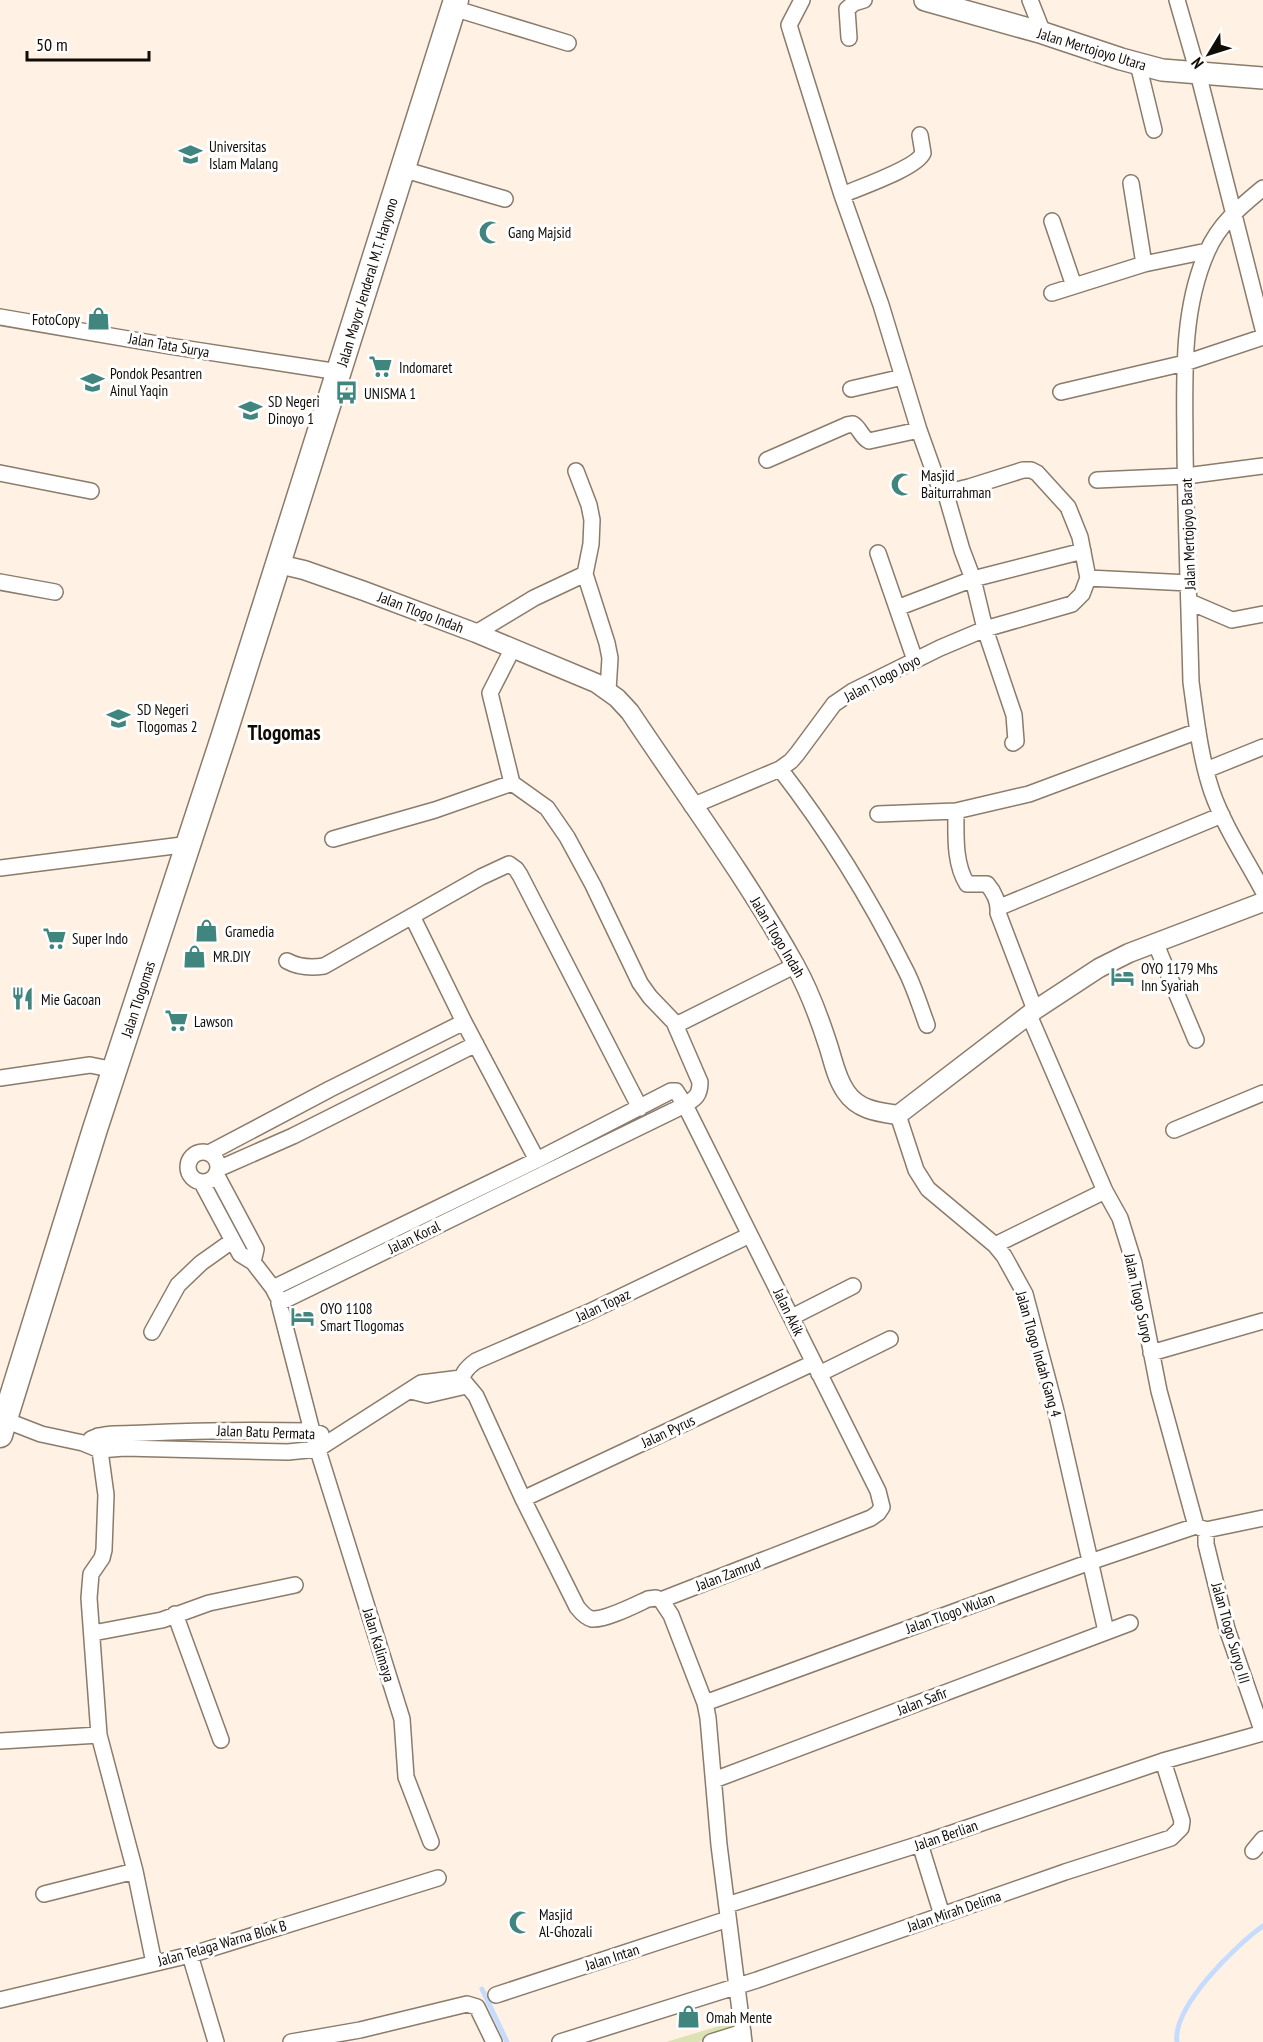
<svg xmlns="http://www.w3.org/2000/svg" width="1263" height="2042" font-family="'PT Sans Narrow',sans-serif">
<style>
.green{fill:#dce2b4}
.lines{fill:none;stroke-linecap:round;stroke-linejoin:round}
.stream{stroke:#c6dcfe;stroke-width:5}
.minor-casing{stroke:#8a7b6b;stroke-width:18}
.tertiary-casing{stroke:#8a7b6b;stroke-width:21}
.secondary-casing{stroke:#8a7b6b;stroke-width:24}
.primary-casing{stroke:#8a7b6b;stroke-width:27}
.minor{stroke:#fff;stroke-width:15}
.tertiary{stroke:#fff;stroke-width:18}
.secondary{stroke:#fff;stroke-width:21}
.primary{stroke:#fff;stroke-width:24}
.labels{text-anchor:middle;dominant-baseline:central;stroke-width:6;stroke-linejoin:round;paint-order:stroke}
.street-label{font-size:15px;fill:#110b06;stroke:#fff}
.poi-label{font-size:15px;fill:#110b06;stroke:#fff;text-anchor:start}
.district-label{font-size:21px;font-weight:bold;fill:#110b06;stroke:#fff}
</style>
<rect width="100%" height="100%" fill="#fff1e3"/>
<path class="green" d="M736,2021L727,2032L699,2042H666Z"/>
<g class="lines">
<path class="stream" d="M482,1989L507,2042
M1177,2042C1172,2007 1236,1945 1263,1926"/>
<defs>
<path id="minor" d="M1030,0L1043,33
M1177,0L1198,73L1263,329
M453,8L568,43
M849,38L847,9L854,3L864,0
M1138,64L1154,130
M402,169L505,199
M1131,183L1144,264
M1263,188C1240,207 1219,224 1207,252C1180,313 1185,385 1185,450C1186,527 1189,604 1191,682C1196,718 1200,757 1212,792C1224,826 1246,859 1263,891
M842,195C858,188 917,168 923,153L920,135
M1052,221L1074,286
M1052,293L1144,264L1207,251
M0,317L169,346L339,372
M851,389L903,377
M1061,392L1185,363L1263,337
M767,460L847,425L853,424C860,428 861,437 869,441L919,430
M576,471L589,505L592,520L591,544L585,574L607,643L610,658L608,690
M0,473L91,491
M1097,480L1186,476L1263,466
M947,492V498L962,550L973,579L985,629L1014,715L1016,741L1013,743
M878,553L915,660
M1088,578L1189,583
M0,582L55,592
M1190,602L1232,620L1263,614
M897,608L973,579L1083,551
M476,633L534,598L585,574
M780,769C828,831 870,899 905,969C914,986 920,1006 927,1025
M1206,770L1263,747
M692,806L780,769L791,761L797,754L834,704L853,691L940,648L985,629L1072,604L1082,594L1088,578L1080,537L1068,507L1037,473L1031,470H1023L969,487L947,492L939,486L919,430L881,305L842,195L792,35L789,25L802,0
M956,811C956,835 954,863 967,884H987C994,892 999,903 998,913L1035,1010
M878,814L956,811L1029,794L1198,731
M333,839L435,810L512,783
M0,868L190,844
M1000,907L1222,815
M412,916L464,1022L537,1160
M1155,942L1196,1040
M287,961C298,967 311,968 324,966L481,877L509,864L516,869L520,875L640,1108
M1029,1015L1105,1191L1120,1218L1134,1263L1159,1391L1196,1526L1206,1530L1263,1518
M676,1025L796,965
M0,1078L90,1065L115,1070
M898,1115L916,1170L928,1189L995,1245L1004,1256L1025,1294L1055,1407L1106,1631
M1174,1130L1263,1093
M188 1167a15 15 0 1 1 30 0a15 15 0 1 1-30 0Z
M209,1153L330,1089L464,1022
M218,1169L293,1136L476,1044
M216,1174L256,1249L253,1262
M202,1183L240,1254L253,1262L273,1288L277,1296
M995,1245L1105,1191
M792,1317L853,1286
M152,1332L178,1285L201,1263L232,1241
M1151,1353L1263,1321
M819,1374L890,1339
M460,1387C461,1375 466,1368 476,1361L589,1312L750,1235
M411,1391L427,1395L466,1386
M5,1420L41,1434L83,1443L100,1450L124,1448L288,1452L318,1449L421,1383L461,1378L476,1396L523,1499L577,1607C581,1612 586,1618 592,1619C606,1620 635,1605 648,1599L656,1598L661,1600L871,1518L878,1513L882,1507L878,1491L685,1105L676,1091H671L537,1160L273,1288
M98,1436L106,1495L104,1550L102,1558L91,1574L89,1598L99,1735L135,1871L154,1963
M91,1439C107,1432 128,1434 146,1433C201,1430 256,1430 312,1431L321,1434
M523,1499L813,1363
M1206,1530V1544L1227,1629L1263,1733
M661,1600L671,1615L705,1703L708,1718L719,1845L744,2042
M175,1614L221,1740
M93,1633L162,1620L209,1603L295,1585
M705,1703L1090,1562L1196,1526
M0,1741L99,1735
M714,1780L1130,1623
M431,1842L406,1777L402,1719L312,1431L279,1303L685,1105C696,1098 700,1095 700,1082L674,1022L650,997L640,983L593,885L567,837L547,808L512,783L490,693L513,648
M920,1844L942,1915
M1253,1851L1263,1839
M44,1894L135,1871
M727,1905L920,1844L1163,1761L1263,1733
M190,1955L216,2042
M496,1995L728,1919
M0,2000L190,1955L438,1878
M291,2042L360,2030L467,2004L477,2007L494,2042
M560,2042L757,1980L1065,1872L1171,1838L1181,1828L1182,1821L1163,1761
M711,2042L743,2032"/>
<path id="tertiary" d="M278,564L304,570L364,591L476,633L596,683L617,698L630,712C686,796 746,877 795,965C809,990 819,1017 828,1045C833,1060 836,1078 846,1092C858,1110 878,1112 898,1115L1035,1010L1099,968L1129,953L1263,902"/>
<path id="secondary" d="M925,0L1043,33L1121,59L1162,70L1263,78"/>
<path id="primary" d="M0,1435L95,1129L224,735L456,0"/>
</defs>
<use href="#minor" class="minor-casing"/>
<use href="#tertiary" class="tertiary-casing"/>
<use href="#secondary" class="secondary-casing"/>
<use href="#primary" class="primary-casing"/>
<use href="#minor" class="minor"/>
<use href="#tertiary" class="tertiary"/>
<use href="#secondary" class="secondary"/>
<use href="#primary" class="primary"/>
</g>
<defs>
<symbol id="university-bare" viewBox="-9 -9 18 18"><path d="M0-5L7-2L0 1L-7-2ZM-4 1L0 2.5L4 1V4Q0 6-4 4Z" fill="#40867f" stroke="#fff" stroke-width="2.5" paint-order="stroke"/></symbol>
<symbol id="mosque-bare" viewBox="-9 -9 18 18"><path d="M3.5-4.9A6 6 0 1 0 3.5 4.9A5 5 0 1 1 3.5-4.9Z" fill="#40867f" stroke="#fff" stroke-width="2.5" paint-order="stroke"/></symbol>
<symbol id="shop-bare" viewBox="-9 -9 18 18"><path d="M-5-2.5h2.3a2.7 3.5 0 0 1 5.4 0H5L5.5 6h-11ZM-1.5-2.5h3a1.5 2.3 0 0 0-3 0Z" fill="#40867f" stroke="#fff" stroke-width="2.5" paint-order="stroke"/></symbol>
<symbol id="supermarket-bare" viewBox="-9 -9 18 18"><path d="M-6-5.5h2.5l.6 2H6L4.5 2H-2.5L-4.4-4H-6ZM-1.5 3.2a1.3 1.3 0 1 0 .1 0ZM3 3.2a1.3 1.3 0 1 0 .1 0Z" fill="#40867f" stroke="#fff" stroke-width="2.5" paint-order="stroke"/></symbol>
<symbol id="school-bare" viewBox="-9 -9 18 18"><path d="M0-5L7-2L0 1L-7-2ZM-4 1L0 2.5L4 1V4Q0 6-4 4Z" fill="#40867f" stroke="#fff" stroke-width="2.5" paint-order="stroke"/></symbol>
<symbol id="bus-bare" viewBox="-9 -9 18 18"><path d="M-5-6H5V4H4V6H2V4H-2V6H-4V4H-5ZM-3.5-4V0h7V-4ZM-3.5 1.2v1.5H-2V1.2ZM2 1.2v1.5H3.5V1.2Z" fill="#40867f" stroke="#fff" stroke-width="2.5" paint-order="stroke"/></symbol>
<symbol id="hotel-bare" viewBox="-9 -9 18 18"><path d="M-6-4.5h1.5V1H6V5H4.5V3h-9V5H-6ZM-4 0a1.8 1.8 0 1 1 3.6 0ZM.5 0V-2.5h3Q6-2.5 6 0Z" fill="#40867f" stroke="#fff" stroke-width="2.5" paint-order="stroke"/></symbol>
<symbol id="restaurant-bare" viewBox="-9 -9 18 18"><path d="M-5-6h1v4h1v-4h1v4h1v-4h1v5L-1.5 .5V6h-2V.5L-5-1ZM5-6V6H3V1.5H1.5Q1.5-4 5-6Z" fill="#40867f" stroke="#fff" stroke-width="2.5" paint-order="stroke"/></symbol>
</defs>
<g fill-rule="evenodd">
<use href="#university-bare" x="174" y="138" width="33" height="33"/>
<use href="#mosque-bare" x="474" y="216" width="33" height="33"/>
<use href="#shop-bare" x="82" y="302" width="33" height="33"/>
<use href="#supermarket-bare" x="364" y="350" width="33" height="33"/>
<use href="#school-bare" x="76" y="366" width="33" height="33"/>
<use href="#bus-bare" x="330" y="376" width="33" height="33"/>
<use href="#school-bare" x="234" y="394" width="33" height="33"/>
<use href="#mosque-bare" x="886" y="468" width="33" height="33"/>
<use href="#school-bare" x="102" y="702" width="33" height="33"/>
<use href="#shop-bare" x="190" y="914" width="33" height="33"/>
<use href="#supermarket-bare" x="38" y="922" width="33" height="33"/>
<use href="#shop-bare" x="178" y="940" width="33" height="33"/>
<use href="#hotel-bare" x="1106" y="960" width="33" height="33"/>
<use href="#restaurant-bare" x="6" y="982" width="33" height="33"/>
<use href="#supermarket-bare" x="160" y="1004" width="33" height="33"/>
<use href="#hotel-bare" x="286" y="1300" width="33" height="33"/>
<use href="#mosque-bare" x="504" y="1906" width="33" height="33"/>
<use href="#shop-bare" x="672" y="2000" width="33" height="33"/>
</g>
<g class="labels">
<g class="street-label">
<text transform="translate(1092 49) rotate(17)">Jalan Mertojoyo Utara</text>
<text transform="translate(367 282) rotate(-73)">Jalan Mayor Jenderal M.T. Haryono</text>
<text transform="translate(169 345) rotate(10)">Jalan Tata Surya</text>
<text transform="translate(1188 534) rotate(-92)">Jalan Mertojoyo Barat</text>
<text transform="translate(421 612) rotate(21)">Jalan Tlogo Indah</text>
<text transform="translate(882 678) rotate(-28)">Jalan Tlogo Joyo</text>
<text transform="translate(778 937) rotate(59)">Jalan Tlogo Indah</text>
<text transform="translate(138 999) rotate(-72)">Jalan Tlogomas</text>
<text transform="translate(414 1237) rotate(-26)">Jalan Koral</text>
<text transform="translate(1139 1298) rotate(78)">Jalan Tlogo Suryo</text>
<text transform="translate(603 1305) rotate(-25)">Jalan Topaz</text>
<text transform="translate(789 1312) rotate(64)">Jalan Akik</text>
<text transform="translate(1039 1354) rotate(74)">Jalan Tlogo Indah Gang 4</text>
<text transform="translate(668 1431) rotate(-25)">Jalan Pyrus</text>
<text transform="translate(266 1432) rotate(2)">Jalan Batu Permata</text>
<text transform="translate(728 1574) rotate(-21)">Jalan Zamrud</text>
<text transform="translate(950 1613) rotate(-20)">Jalan Tlogo Wulan</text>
<text transform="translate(1231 1633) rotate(74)">Jalan Tlogo Suryo III</text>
<text transform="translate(379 1645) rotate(73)">Jalan Kalimaya</text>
<text transform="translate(922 1701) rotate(-21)">Jalan Safir</text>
<text transform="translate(946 1835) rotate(-19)">Jalan Berlian</text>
<text transform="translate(954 1911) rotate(-19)">Jalan Mirah Delima</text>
<text transform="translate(222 1943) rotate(-16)">Jalan Telaga Warna Blok B</text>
<text transform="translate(612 1957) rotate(-18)">Jalan Intan</text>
</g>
<g class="poi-label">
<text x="209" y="146">Universitas<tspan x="209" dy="17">Islam Malang</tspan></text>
<text x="508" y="232">Gang Majsid</text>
<text x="80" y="319" text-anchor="end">FotoCopy</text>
<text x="399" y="367">Indomaret</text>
<text x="110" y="373">Pondok Pesantren<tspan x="110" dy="17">Ainul Yaqin</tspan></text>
<text x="364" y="393">UNISMA 1</text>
<text x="268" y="401">SD Negeri<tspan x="268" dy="17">Dinoyo 1</tspan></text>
<text x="921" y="475">Masjid<tspan x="921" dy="17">Baiturrahman</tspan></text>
<text x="137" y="709">SD Negeri<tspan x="137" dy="17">Tlogomas 2</tspan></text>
<text x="225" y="931">Gramedia</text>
<text x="72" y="938">Super Indo</text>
<text x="213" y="956">MR.DIY</text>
<text x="1141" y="968">OYO 1179 Mhs<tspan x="1141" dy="17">Inn Syariah</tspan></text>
<text x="41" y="999">Mie Gacoan</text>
<text x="194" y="1021">Lawson</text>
<text x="320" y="1308">OYO 1108<tspan x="320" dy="17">Smart Tlogomas</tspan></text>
<text x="539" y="1914">Masjid<tspan x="539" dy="17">Al-Ghozali</tspan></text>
<text x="706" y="2017">Omah Mente</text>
</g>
<g class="district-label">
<text x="284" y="732">Tlogomas</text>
</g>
</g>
<g transform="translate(1209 54) rotate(232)" stroke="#ffffff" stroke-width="4.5" paint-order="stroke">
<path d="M0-4.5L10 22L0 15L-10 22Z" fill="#110b06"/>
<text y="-9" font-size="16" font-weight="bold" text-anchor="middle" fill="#110b06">N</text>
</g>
<path d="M27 51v9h122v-9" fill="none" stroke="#110b06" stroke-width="3"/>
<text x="36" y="51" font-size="18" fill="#110b06" stroke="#ffffff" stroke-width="4.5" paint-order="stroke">50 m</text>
</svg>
